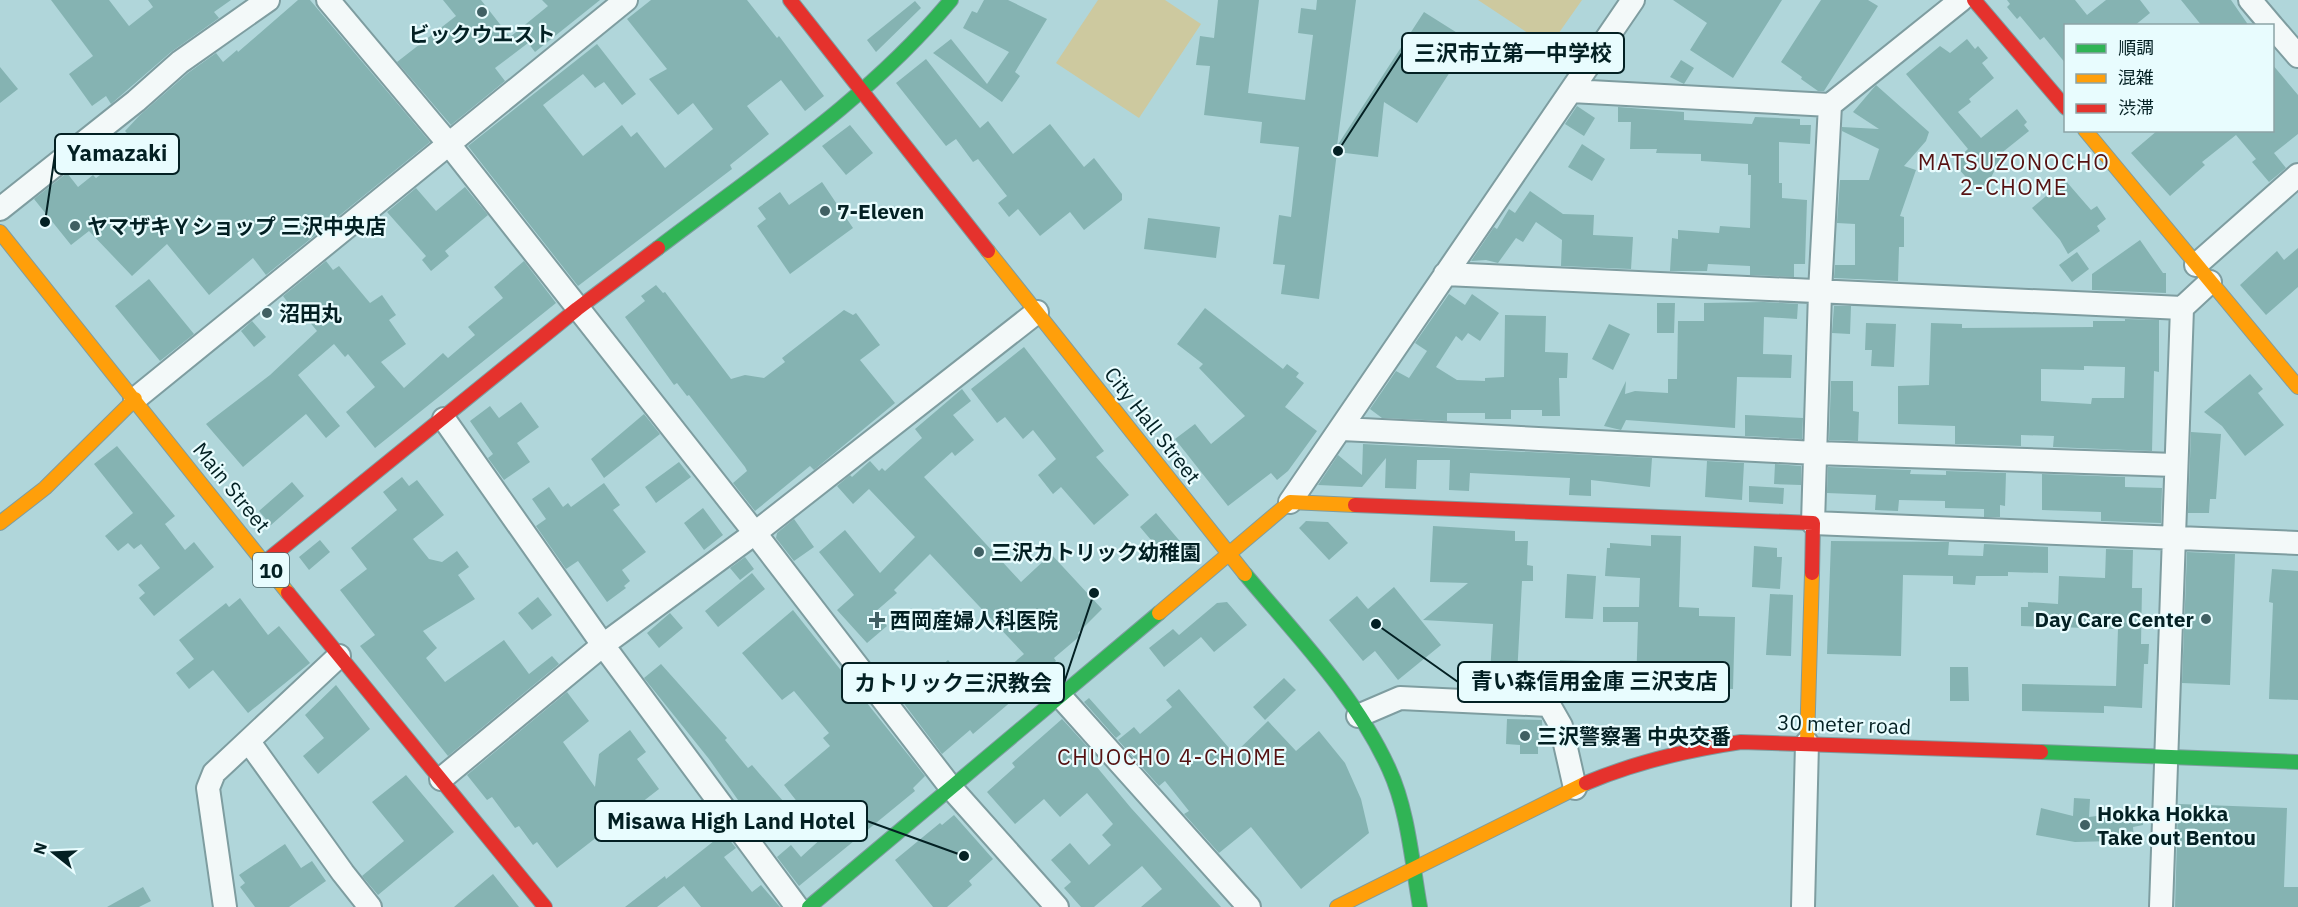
<svg xmlns="http://www.w3.org/2000/svg" width="2298" height="907" font-family="'IBM Plex Sans','Noto Sans JP',sans-serif">
<style>
.green{fill:#cdc99f}
.building{fill:#85b3b2;fill-rule:evenodd}
.lines{fill:none;stroke-linecap:round;stroke-linejoin:round}
.street-casing{stroke:#7e9da0;stroke-width:26}
.fast-casing{stroke:#7e9da0;stroke-width:16}
.slow-casing{stroke:#7e9da0;stroke-width:16}
.jam-casing{stroke:#7e9da0;stroke-width:16}
.street{stroke:#f3f9f9;stroke-width:22}
.fast{stroke:#30b455;stroke-width:14}
.slow{stroke:#ff9f0a;stroke-width:14}
.jam{stroke:#e5322d;stroke-width:14}
.poi-dot{fill:#406063;stroke:#e8fcfe;stroke-width:2}
.labels{text-anchor:middle;dominant-baseline:central;stroke-width:4.5;stroke-linejoin:round;paint-order:stroke}
.shield{fill:#e8fcfe;stroke:#486265;stroke-width:1.5}
.shield-label{font-size:20px;font-weight:bold;fill:#032023}
.poi-label{font-size:21px;font-weight:bold;fill:#032023;stroke:#e8fcfe;text-anchor:start}
.street-label{font-size:21px;fill:#032023;stroke:#e8fcfe}
.neighbourhood-label{font-size:22px;letter-spacing:1.5px;fill:#561212;stroke:#e8fcfe}
.leader{fill:none;stroke:#032023;stroke-width:2}
.callout-dot{fill:#032023;stroke:#e8fcfe;stroke-width:2}
.callout{fill:#e8fcfe;stroke:#032023;stroke-width:2}
.callout-label{font-size:22px;text-anchor:middle;font-weight:bold;fill:#032023}
</style>
<rect width="100%" height="100%" fill="#b0d6da"/>
<path class="green" d="M1098,0H1165L1201,24L1139,118L1056,63Z
M1478,0H1582L1549,47Z"/>
<path class="building" d="M51,0H109L129,26L153,7L148,0H231L214,12L219,18L171,52L111,104L106,96L92,106L69,74L93,56Z
M298,0H310L430,142L266,275L253,258L209,295L167,244L132,276L89,231L71,245L34,199L67,173L78,187L93,175L96,178L139,146L125,131L140,115L188,73L216,53L223,62L237,50L238,52Z
M443,0H481L510,37L548,6L542,0H600L535,52L528,43L495,68L505,81L451,125L397,62L456,16Z
M651,0H747L777,38L779,36L824,96L805,111L781,80L747,106L769,134L730,165L732,169L578,286L468,146L597,44L636,94L622,105L604,82L595,88L583,74L543,105L583,156L622,125L631,137L637,132L665,168L713,129L693,103L678,115L649,79L667,69L627,19Z
M984,0H1008L1047,19L1015,72L1020,76L1002,102L933,53L951,39L987,84L1009,52L963,28L972,11L977,13Z
M1218,0H1259L1248,93L1305,100L1313,35L1298,33L1301,8L1316,10L1317,0H1356L1337,146L1424,12L1470,41L1417,123L1384,102L1378,157L1337,152L1319,299L1281,294L1285,265L1273,264L1279,215L1291,217L1299,147L1260,143L1262,122L1204,115L1210,66L1196,65L1200,36L1214,38Z
M1673,0H1782L1733,78L1690,50L1707,23Z
M1821,0H1868L1878,6L1824,91H1818L1801,79L1802,77L1781,62Z
M2007,0H2075L2087,15L2106,0H2140L2150,13L2134,26H2066V64L2044,37L2040,40L2020,16L2017,19L2007,7L2010,4Z
M2181,0H2231L2249,26H2202Z
M915,1L921,8L876,52L867,40Z
M1967,39L1975,49L1978,46L1988,58L1982,63L1994,78L1969,99L1971,102L1958,112L1981,138L2017,109L2027,122L2024,125L2029,131L2004,151L1985,190L1973,185L1956,166V160L1968,149L1906,74L1940,46L1950,53Z
M926,59L980,128L988,121L1013,154L1050,124L1084,167L1094,158L1122,194V200L1084,230L1070,212L1040,236L1018,209L1009,217L998,203L1007,196L978,159L973,162L956,139L946,146L896,83Z
M1681,60L1694,68L1684,84L1670,77Z
M2272,64L2298,95V134L2274,153L2286,168L2269,182L2252,162L2256,159L2236,135L2202,162L2205,165L2170,196L2131,153L2158,130H2272Z
M0,67L18,89L0,103Z
M1876,85L1929,132L1926,141L1904,166L1916,170L1900,216L1904,217V247H1899L1898,281L1834,278L1835,265H1855V224L1837,223L1840,180H1869L1879,149L1842,131V127L1879,129L1853,112Z
M1577,106L1595,118L1584,136L1565,124Z
M1618,107L1684,112V120L1752,124L1755,117L1800,119V125H1811L1810,144L1779,142V183H1782V198L1807,200L1805,264H1794V277L1750,275V266L1708,264L1707,271H1670L1672,238L1678,239V230L1719,233L1720,226L1750,228L1751,175H1748V164L1701,161V154L1656,153L1657,149H1630L1631,122H1618Z
M850,125L873,153L846,175L822,146Z
M1582,144L1605,159L1592,181L1568,167Z
M2065,180L2091,210L2097,206L2106,219L2097,226L2100,231L2068,254L2060,240L2032,208Z
M822,182L853,228L790,274L757,226L766,219L758,208L780,192L789,205Z
M465,187L488,215L445,251L449,256L431,271L422,260L426,256L387,212L416,188L436,211Z
M1530,191L1563,214L1594,215L1593,235L1633,237L1631,269L1561,266L1562,240L1536,222L1523,242L1516,238L1498,263L1486,260L1471,261L1494,227L1497,229L1509,209L1515,213Z
M1148,218L1220,227L1216,258L1144,249Z
M2140,240L2163,273H2166V293L2092,290V274Z
M2298,248V287L2266,315L2240,285L2277,251L2284,260Z
M2077,252L2089,269L2072,282L2059,265Z
M326,261L333,270L339,266L370,303L382,295L396,315L389,320L406,344L381,362L404,388L443,353L448,358L475,335L468,327L503,298L494,287L524,261L556,303L375,448L346,412L375,387L348,354L345,357L334,344L298,375L340,426L326,438L306,414L243,467L206,424L270,375L317,331L296,305L292,308L283,296Z
M149,279L194,334L160,361L115,306Z
M656,285L663,293L665,292L731,379L745,375L764,378L785,362L782,358L844,310L853,315L856,313L880,345L860,360L895,403L814,470L810,466L755,511L733,483L747,471L745,467L689,395L687,396L677,383L674,385L625,317L645,301L641,296Z
M1449,294L1465,305L1472,294L1499,313L1480,341L1468,333L1462,341L1456,336L1436,367L1457,380L1485,381V378L1504,377L1505,315L1546,316L1545,352L1568,353L1567,378H1559L1560,416H1542V410H1511V419H1485V413H1447V421L1382,418L1370,409L1396,371L1409,378L1427,351L1415,343Z
M1764,302L1798,304L1797,319L1764,317L1763,354L1792,355L1791,378L1737,377L1735,428L1626,420L1621,430L1604,426L1626,381L1625,394L1635,391L1668,393V379H1677L1678,321H1704V303Z
M1657,303H1675L1674,333H1657Z
M1834,306H1851L1850,334L1832,333Z
M1205,308L1283,369L1287,364L1299,373L1296,377L1304,383L1285,407L1317,431L1288,471L1277,480L1271,473L1228,506L1175,439L1195,424L1211,444L1245,416L1199,368L1203,364L1177,344Z
M2125,319L2159,320V372L2154,371L2152,451L2053,447L2054,436L2021,435V446L1955,444V426L1898,424V386L1929,385L1931,323L1962,324V328L2093,327V321H2125ZM2084,366L2125,367L2124,398H2092L2091,404L2041,401V369L2084,370Z
M252,321L266,337L254,347L241,331Z
M1866,323L1896,324L1894,367L1871,366L1872,350H1865Z
M1609,324L1630,334L1613,370L1592,359Z
M1024,347L1104,451L1096,457L1129,495L1094,525L1061,487L1053,494L1038,475L1056,459L1033,430L1023,439L1005,417L997,423L971,389Z
M2250,374L2263,389L2258,393L2284,425L2245,456L2222,426L2204,412Z
M1831,381H1853V411L1859,412L1858,441L1829,440Z
M962,389L971,401L953,415L974,440L955,456L952,452L924,477L1021,582L1051,554L1102,609L1078,633L1080,636L1054,658L1056,661L1039,678L973,734L970,730L942,754L902,701L948,660L986,702L1011,682L1003,672L1024,654L930,554L894,590L897,593L875,612L887,626L867,643L837,610L854,595L819,552L845,530L880,573L915,537L869,489L853,504L837,486L850,475L852,477L870,461L879,471L882,468L885,471L922,438L915,429Z
M521,402L539,427L517,443L530,462L504,480L488,458L493,454L470,421L490,406L499,418Z
M644,414L660,434L604,478L591,459Z
M1745,415L1803,418L1802,439L1745,436Z
M2191,432L2221,434L2216,499H2210L2209,513H2188Z
M1363,444L1652,458L1650,487L1591,480V496L1569,495L1570,478L1470,473L1469,491L1449,490L1450,460H1417L1416,489L1385,488L1386,458L1362,487L1318,485L1338,455L1362,475Z
M117,446L175,516L165,524L185,550L194,542L214,567L154,616L139,598L145,593L138,585L160,568L141,544L134,549L128,543L118,551L105,536L133,513L94,464Z
M1707,461L1744,463L1742,500L1705,497Z
M679,462L691,477L656,503L645,487Z
M1775,464L1801,466V485L1774,484Z
M1828,467L1911,470L1910,474L1946,475V471L2006,473L2005,506L2000,505V517H1984V509L1945,508V501L1899,500L1898,511L1875,510L1876,495L1827,493Z
M2042,474L2125,477V487L2162,488L2161,523L2101,521V512L2042,510Z
M402,477L409,486L417,480L444,515L413,539L429,559L442,562L457,551L469,567L458,575L475,599L423,631L437,648L426,658L445,682L504,640L529,674L552,656L559,664L448,756L360,646L375,635L340,590L367,569L351,548L397,510L383,492Z
M292,482L304,496L271,525L259,511Z
M604,483L620,505L613,510L646,552L622,570L630,581L624,586L626,588L607,602L578,561L566,569L536,526L546,519L532,499L549,487L563,507L568,503L571,507Z
M1749,486L1784,488L1783,504L1749,502Z
M703,508L723,535L704,550L684,523Z
M1156,513L1184,546L1168,560L1140,527Z
M794,519L814,547L794,561L776,538L777,533Z
M1306,521L1328,522L1348,543L1329,560L1299,528Z
M1433,526L1515,531V541H1528L1527,565L1533,566V581H1522L1517,676L1490,674L1493,624L1423,620L1468,583L1430,582Z
M1651,535L1681,536L1679,607L1699,608V616L1735,617L1733,689L1699,688L1700,673L1653,671V687H1636L1638,622H1603V607H1639L1640,578L1605,576L1607,548H1610V543L1651,546Z
M320,540L330,552L309,570L299,557Z
M1831,541L1949,542L1948,555L1983,556L1984,544L2048,547V573L2008,572V576H1976L1975,585L1953,584V576L1903,575L1901,656L1827,654Z
M1754,546L1777,548V557H1782L1780,589L1752,587Z
M2106,549L2133,550L2132,588H2142L2141,644H2149L2148,664H2144L2142,708L2104,706V713L2022,711V684L2116,686L2118,629L2021,626V607H2028V602L2058,604L2059,576L2105,578Z
M2187,552L2235,554L2230,685L2182,683Z
M745,557L754,569L740,580L730,568Z
M2272,569L2298,571V700L2269,699L2273,603L2269,602Z
M752,573L765,589L718,627L705,611Z
M1567,574L1596,576L1593,619L1565,618Z
M1394,587L1441,645L1398,680L1375,651L1363,661L1329,620L1357,596L1368,609Z
M1770,594L1793,595L1791,656L1766,655Z
M538,597L552,615L532,630L518,613Z
M240,598L268,635L279,626L310,663L248,713L213,670L189,689L176,673L194,659L179,640L226,603L229,607Z
M1227,602L1247,625L1214,652L1201,637L1164,667L1149,648L1173,629L1179,635L1217,603Z
M793,610L925,776L913,788L915,791L799,886L777,857L791,845L801,857L824,836L784,785L830,746L823,738L829,733L794,691L782,700L742,653Z
M670,613L683,628L659,648L647,633Z
M1560,660L1586,661L1584,688L1559,687Z
M661,664L727,738L725,740L748,768L752,765L783,801L755,824L709,759L644,678Z
M1950,667H1968L1969,701H1950Z
M1284,678L1296,690L1265,720L1253,707Z
M336,685L370,729L318,774L303,756L324,738L305,715Z
M1179,689L1234,754L1268,721L1296,751L1319,731L1345,763L1361,799L1369,833L1301,889L1251,827L1219,853L1184,814L1189,811L1165,781L1159,786L1118,740L1134,727L1140,734L1172,707L1166,700Z
M567,692L589,721L563,742L595,787L599,754L630,730L646,752L637,759L659,789L557,868L537,842L533,845L519,826L515,828L492,797L487,800L467,775Z
M1089,698L1121,734L1116,738L1084,702Z
M1062,719L1096,756L1091,760L1131,808L1221,907H1141L1162,889L1142,866L1094,907H1081L1064,888L1071,882L1051,860L1070,843L1089,865L1111,845L1102,835L1113,824L1087,793L1060,817L1044,799L1015,824L987,792L1015,767L1012,763Z
M1507,719L1542,720L1543,745H1538V754H1520V745L1506,744Z
M406,775L454,832L378,895L362,876L404,841L372,802Z
M2074,798L2090,799L2089,817L2141,810L2143,825L2133,827L2134,838L2115,841L2075,842L2036,835L2041,808L2073,816Z
M2178,804L2287,808L2284,887H2298V907H2175Z
M954,815L993,859L969,881L972,885L947,907H933L895,860L940,823L942,825Z
M724,833L736,848L724,857L752,892L761,885L780,907H701L684,886L657,907H625L665,876L666,879Z
M285,844L301,868L312,861L326,881L289,907H255L240,887L245,883L239,875Z
M493,874L519,907H454Z
M143,887L151,901L139,907H107Z"/>
<g class="lines">
<defs>
<path id="street" d="M328,0L448,143L755,533L952,789L1057,907
M2250,0L2272,26
M2272,26L2298,56
M1571,91L1830,105L1961,0
M1830,105L1820,292L1813,523L2298,543
M0,209L136,101L180,62L268,0
M2196,265L2298,175
M1445,274L2182,308
M135,399L626,0
M444,419L603,645L797,907
M1342,429L1816,453L2175,465
M1290,502L1633,0
M1061,697L1249,907
M1358,716L1400,698L1549,705L1561,726L1575,788
M249,742L343,873L370,907
M441,779L603,645L755,533L1037,312
M225,907L208,788L214,773L339,656
M1803,907L1807,743
M2161,907L2182,308L2210,282"/>
<path id="fast" d="M658,248C759,171 869,99 951,0
M1245,574C1296,635 1356,696 1389,769C1408,810 1412,862 1420,907
M2041,752L2298,762
M809,907L1159,613"/>
<path id="slow" d="M2085,130L2298,387
M0,232L288,593
M988,251L1245,574
M0,523L45,488L135,399
M1159,613L1290,502L1355,505
M1807,743L1812,573
M1337,907L1586,783"/>
<path id="jam" d="M790,0L988,251
M1974,0L2066,108
M1355,505L1813,523L1812,573
M265,562L577,309L658,248
M288,593L545,907
M1586,783C1636,762 1687,750 1741,742L2041,752"/>
</defs>
<use href="#street" class="street-casing"/>
<use href="#fast" class="fast-casing"/>
<use href="#slow" class="slow-casing"/>
<use href="#jam" class="jam-casing"/>
<use href="#street" class="street"/>
<use href="#fast" class="fast"/>
<use href="#slow" class="slow"/>
<use href="#jam" class="jam"/>
</g>
<g class="poi-dot">
<circle cx="482" cy="12" r="6"/>
<circle cx="825" cy="211" r="6"/>
<circle cx="75" cy="226" r="6"/>
<circle cx="267" cy="313" r="6"/>
<circle cx="979" cy="552" r="6"/>
<circle cx="2206" cy="619" r="6"/>
<path d="M874 611h6v6h6v6h-6v6h-6v-6h-6v-6h6z"/>
<circle cx="1525" cy="736" r="6"/>
<circle cx="2085" cy="825" r="6"/>
</g>
<g class="labels">
<rect class="shield" x="253" y="553" width="36" height="34" rx="4.5"/>
<g class="shield-label">
<text x="271" y="570">10</text>
</g>
<g class="poi-label">
<text x="482" y="34" text-anchor="middle">ビックウエスト</text>
<text x="837" y="211">7-Eleven</text>
<text x="87" y="226">ヤマザキＹショップ 三沢中央店</text>
<text x="279" y="313">沼田丸</text>
<text x="991" y="552">三沢カトリック幼稚園</text>
<text x="2194" y="619" text-anchor="end">Day Care Center</text>
<text x="890" y="620">西岡産婦人科医院</text>
<text x="1537" y="736">三沢警察署 中央交番</text>
<text x="2097" y="813">Hokka Hokka<tspan x="2097" dy="24">Take out Bentou</tspan></text>
</g>
<g class="street-label">
<text transform="translate(1153 425) rotate(52)">City Hall Street</text>
<text transform="translate(232 487) rotate(51)">Main Street</text>
<text transform="translate(1844 724) rotate(2)">30 meter road</text>
</g>
<g class="neighbourhood-label">
<text x="2014" y="161">MATSUZONOCHO<tspan x="2014" dy="25">2-CHOME</tspan></text>
<text x="1172" y="756">CHUOCHO 4-CHOME</text>
</g>
</g>
<path class="leader" d="M1338 151L1402 53M45 222L55 154M1376 624L1458 682M1094 593L1064 683M964 856L867 821"/>
<g class="callout-dot">
<circle cx="1338" cy="151" r="6"/>
<circle cx="45" cy="222" r="6"/>
<circle cx="1376" cy="624" r="6"/>
<circle cx="1094" cy="593" r="6"/>
<circle cx="964" cy="856" r="6"/>
</g>
<g class="callout">
<rect x="1402" y="33" width="222" height="40" rx="6"/>
<rect x="55" y="134" width="124" height="40" rx="6"/>
<rect x="1458" y="662" width="271" height="40" rx="6"/>
<rect x="842" y="663" width="222" height="40" rx="6"/>
<rect x="595" y="801" width="272" height="40" rx="6"/>
</g>
<g class="callout-label">
<text x="1513" y="61">三沢市立第一中学校</text>
<text x="117" y="161">Yamazaki</text>
<text x="1594" y="689">青い森信用金庫 三沢支店</text>
<text x="953" y="691">カトリック三沢教会</text>
<text x="731" y="829">Misawa High Land Hotel</text>
</g>
<rect x="2064" y="24" width="210" height="108" fill="#e8fcfe" stroke="#8ca4a6" stroke-width="1.5"/>
<rect x="2076" y="44" width="30" height="9" fill="#30b455" stroke="#8ca4a6" stroke-width="1.5"/>
<text x="2118" y="54" font-size="18" fill="#032023">順調</text>
<rect x="2076" y="74" width="30" height="9" fill="#ff9f0a" stroke="#8ca4a6" stroke-width="1.5"/>
<text x="2118" y="84" font-size="18" fill="#032023">混雑</text>
<rect x="2076" y="104" width="30" height="9" fill="#e5322d" stroke="#8ca4a6" stroke-width="1.5"/>
<text x="2118" y="114" font-size="18" fill="#032023">渋滞</text>
<g transform="translate(54 853) rotate(288)" stroke="#e8fcfe" stroke-width="4.5" paint-order="stroke">
<path d="M0-4.5L10 22L0 15L-10 22Z" fill="#032023"/>
<text y="-9" font-size="16" font-weight="bold" text-anchor="middle" fill="#032023">N</text>
</g>
</svg>
